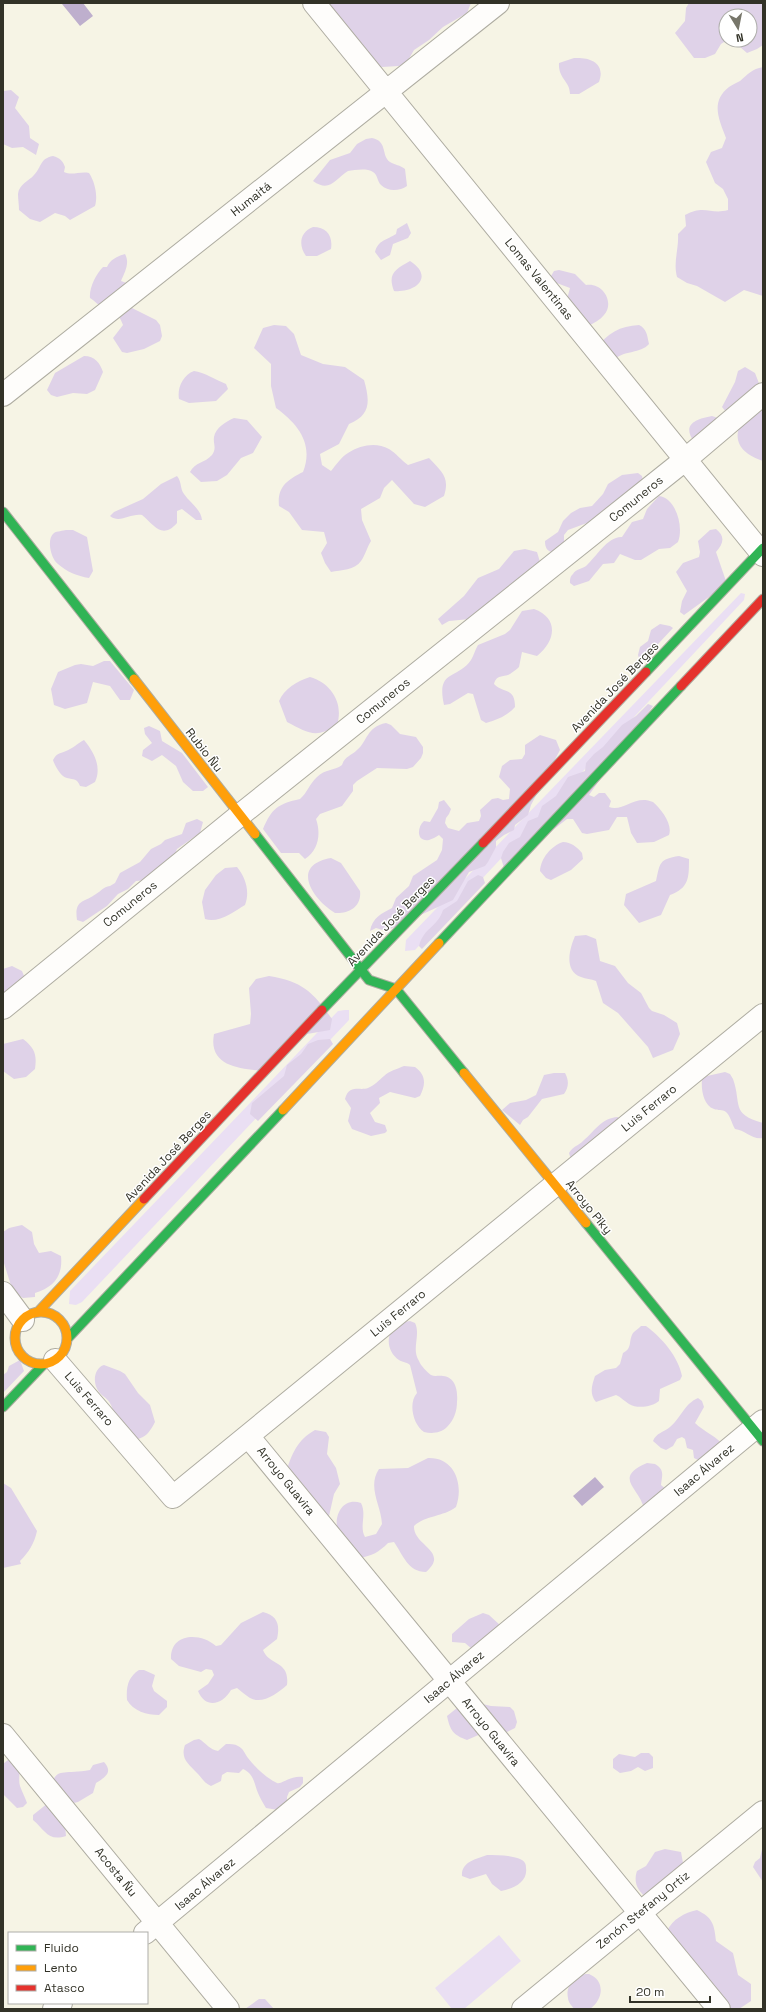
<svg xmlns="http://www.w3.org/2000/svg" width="766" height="2012" font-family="'Space Grotesk',sans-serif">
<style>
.green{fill:#eadff3}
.forest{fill:#dfd2e8}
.water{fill:#beafcd}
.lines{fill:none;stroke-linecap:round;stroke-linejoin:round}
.street-casing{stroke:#aeaca1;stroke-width:24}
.fast-casing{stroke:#aeaca1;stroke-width:11}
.slow-casing{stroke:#aeaca1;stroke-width:11}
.jam-casing{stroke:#aeaca1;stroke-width:11}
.street{stroke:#fefdfb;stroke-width:22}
.fast{stroke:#30b455;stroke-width:9}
.slow{stroke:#ff9f0a;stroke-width:9}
.jam{stroke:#e5322d;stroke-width:9}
.labels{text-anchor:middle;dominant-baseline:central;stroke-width:3;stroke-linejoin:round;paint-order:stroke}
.street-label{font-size:12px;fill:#323227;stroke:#fff}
</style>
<rect width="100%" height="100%" fill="#f6f4e5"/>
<path class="green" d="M741,593L745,594L744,600L415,950L405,951L406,940Z
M345,1010H349V1020L82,1302L76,1305L69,1304L70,1291L338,1011Z
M499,1935L521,1961L464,2009H452L435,1988Z"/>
<path class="forest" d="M325,3H471L467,13L443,27L429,40L414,50L407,62L399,66L382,67L377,65Z
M689,3H763V45L757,49L747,53L732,40H750V16H726L727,40L721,44L715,54L705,58H694L675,33L685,21L686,8Z
M574,58C590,57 606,63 599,82L579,94H570C570,81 558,79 559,63Z
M763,67V296L744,290L725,302L697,286L687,283L677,277C673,262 679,249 678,234L686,226L685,215C705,204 710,215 728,210V199L723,189L715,183L706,162L711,152L722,148L726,138C719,119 710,102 729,87C732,85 736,83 740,81C748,74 752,69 763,67Z
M11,90L19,97L15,108L29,126L30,138L39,144L36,155L23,147L12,148L3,144V91Z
M372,138C388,141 381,156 390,162C395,165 400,165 405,169L407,186C400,191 388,192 381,185C377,181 378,175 373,172C367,168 355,170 348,171C335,179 330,193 313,181L330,160L350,153L357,144L366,139Z
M53,156C60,158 63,161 65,167L64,172C72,176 80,171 89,173C95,182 98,196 95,206L70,220L65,216L55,213L40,222L30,219L19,210C19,205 18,199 18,194C19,184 29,181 34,175C42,167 39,159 53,156Z
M407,223L411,233L408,238L393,244L390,255L381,260L375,252C378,240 387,240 396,234L397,229Z
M313,227C327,227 333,236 331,249L317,256H306C298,245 300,232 313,227Z
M125,254C130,263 125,272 121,281L132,285L130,307L156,320L160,325L162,336L160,341L144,349L127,353L122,352L113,338L123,325C118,311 114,314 104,308C99,306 95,301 90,298C89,288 96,274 103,267H107C110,260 117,256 125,254Z
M410,261C435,277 415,293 394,291C387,273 396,269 410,261Z
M559,270L575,274L586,285C603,282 615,303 604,315C600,320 594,323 588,326L567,299L570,288L554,282L551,276L554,271Z
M274,325L286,326L294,334L301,355L323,364L345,367L364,380C370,401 371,415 349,424L339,444L320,454L322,465L331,471C336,465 342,456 348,453C361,445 376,442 389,449C396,453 401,460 408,465L429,458C442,472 450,477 444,496L425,507L414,504L392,480L384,488L380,498L361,509L362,520L371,541C367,547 365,556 361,561C355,570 341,570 331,572L325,563L321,553L327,543L324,532L302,530L289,512L279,506C277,487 287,480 303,472C314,444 298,424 276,408L271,386V364L254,348L263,328Z
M639,325C647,329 647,335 649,344C640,354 625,350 615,359L596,349C607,333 620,326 639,325Z
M84,356C95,356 100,363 103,372L95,390L87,394L73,393L57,397L51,395L47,390L55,373Z
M745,367L755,373L760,386L727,413L722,407L735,382L738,371Z
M194,371C204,372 216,380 226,384L228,389L216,401L189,403L179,399C177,388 183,375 194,371Z
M763,404V461C745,455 732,444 740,425C752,421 755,417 758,405Z
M712,416L718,418L721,422L695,443C681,425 695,419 712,416Z
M234,418L247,420L262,437L253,453L241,458L227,475L217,481L201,482L190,472C195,462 205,463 212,455C217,448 213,444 214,437C215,428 227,421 234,418Z
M638,473L642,476L643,481L595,520L568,530L564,535V546L554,553C547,551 545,548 545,541L558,532L563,521L571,513L580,508L592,506L603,494L608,484L622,475Z
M177,476C182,482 180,489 184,494C190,503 201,509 202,520H196L182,509L177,511V523C162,540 154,525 142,515C130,513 120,524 110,516L114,512L143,499L161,484Z
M659,496C676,498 684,527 678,542L670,548L659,549L641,560H635L620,554L614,563L603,564L589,581L574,586L570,583C570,579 570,577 573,574C576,569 582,569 586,566C596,557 608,536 622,537L632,522L643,519L647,509Z
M716,529C726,537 723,544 716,552L727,584L684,615L680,612L682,601L687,591L676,572L683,563L699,557L700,552L698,541L710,530Z
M66,530H73L87,537L93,571L89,578C77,576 67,572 58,564C51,559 46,539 54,533C57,531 63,531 66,530Z
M525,549L537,552L540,562L470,619L449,621L442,625L438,619L464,596L478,578L499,569L514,551Z
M534,609C559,618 556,641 537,656L522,652L519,667C517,669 513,672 510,674C502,678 497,674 494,684C504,694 515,687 515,707C507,716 497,720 486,723L481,720L473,694L468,693L450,704L444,705C436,669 457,680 471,660C474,655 475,650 478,645L505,634L510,630L522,611Z
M660,624L670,626L673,628L644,659L639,658L638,655L640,647L648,641L651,630Z
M104,661H110L134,690L130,700H120L110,686L93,682L87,703L65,709L54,705L51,689L58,672L75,665L81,664L93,666Z
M310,677C331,683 344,703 337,725C316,739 308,733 287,722L279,701C284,689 297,681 310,677Z
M648,704L653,706L589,795L594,797L599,793H605L611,801L609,807C624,812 635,794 653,802C661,809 673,824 669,835L654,842L637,843L631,833L627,817H617L609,830L587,834L582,833L573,819H567L504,868L501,858L503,852L509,843L520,837L528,821L538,817L542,806L556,796L568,777L585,771L586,763L594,754L603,747L622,725L636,716Z
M386,723L391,725L400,734L416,737L423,747V753L421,758L413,767L407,769L377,768L357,781L353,785V791L342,806L320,814L316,819C321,833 319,850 305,859L299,853H281L263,829C272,808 278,804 300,799C307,793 310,783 317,777C325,769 334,771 342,765C345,756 351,756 357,750C368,741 366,727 386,723Z
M149,726L160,731L162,741L182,753L208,787L203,791H193L183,782L176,766L162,755L152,761L142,756L143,750L152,743L145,734L144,728Z
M540,735L556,740L560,750L531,805L528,815L515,825L514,830L504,835L496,841V847L488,862L485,866L469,872L453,900L386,931L376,928L370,931C372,918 382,913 392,908L396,898L409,886L413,876L437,860L442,850L443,839L439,835C436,837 432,839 429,840C416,842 417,827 424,821L430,822L438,808L439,802L444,800L451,809L449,814L446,818L445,823L448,828L459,831L467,823L479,821L481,816L480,810L492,799L498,798L503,800L509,799L510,789L499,777L502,766L510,760L522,759L525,754V745Z
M84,740C94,752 102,767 95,782L86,787L80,786C77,778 74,780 67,778C61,777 55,766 53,760C57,753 59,754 66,751C72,749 78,743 84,740Z
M197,819L203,822L200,833L177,849L175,854L170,857L166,867L147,880L136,881L128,889L118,894L107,906L83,922L77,920C74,899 84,903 96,894C101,891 103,887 110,886L115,883L120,873L140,862L151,849L161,844L165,840L182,834L186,823Z
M563,842C571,842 577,847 582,853L583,859L571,870L551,880L546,878L540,871C541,858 551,846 563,842Z
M679,856L689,859C689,878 689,888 670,895L661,915L639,923L624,905L626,894L656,881C660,863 659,859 679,856Z
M331,858L341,863L360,891C362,907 348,914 335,913C312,899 290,865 331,858Z
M237,867C246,878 250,892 245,905C235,911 218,924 205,919L202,902L205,890L216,875L225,868Z
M478,875L483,877L485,883L422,949L419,946C424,927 437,928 443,910L457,901L468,881Z
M586,935L596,939L600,961L615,966L628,983L641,993L649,1008L652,1011L664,1015L677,1023L680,1034L673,1050L653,1058L648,1047L618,1013L603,1003L596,981C591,979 586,979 581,977C563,970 570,948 575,936Z
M12,966L22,971L24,976L18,987L3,993V969Z
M269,976C302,981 313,992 332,1019L330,1030L307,1034L264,1071C239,1069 208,1066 214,1034L250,1024L251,1014L249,988L256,979Z
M23,1039C35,1048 37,1055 35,1069L26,1077L14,1079L3,1071V1044Z
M330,1039L333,1044L258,1121L250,1114L252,1103L284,1076L287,1065L301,1054L308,1044L318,1040Z
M404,1066L415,1067C426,1075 426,1084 420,1096L415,1098L390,1092L379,1098L380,1103L370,1113L375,1122L385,1125L387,1131L385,1133L371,1136L352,1129L348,1121L351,1108L345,1099C349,1084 360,1091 368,1088C375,1085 379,1080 384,1076C389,1071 397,1069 404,1066Z
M725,1072L730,1074L733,1079C742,1104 730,1114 763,1123V1138C752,1140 745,1130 735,1129C732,1124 730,1115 726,1112C722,1109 718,1111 714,1109C703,1105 701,1089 702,1079L707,1076Z
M554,1073H565C569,1080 569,1087 564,1094L542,1099L528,1117L523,1120L520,1125L502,1110L510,1103L526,1100L536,1095L544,1075Z
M618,1117L621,1122L572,1163L569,1153C573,1146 578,1146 583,1141C595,1131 601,1118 618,1117Z
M22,1225L32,1232L34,1244L39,1253L51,1251L61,1256C63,1276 54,1287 35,1293V1297L23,1298L13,1292L3,1260V1232L9,1228Z
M410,1321L415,1323C421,1335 411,1349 419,1361C421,1366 427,1372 431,1375C435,1377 439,1375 443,1376C456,1377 458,1392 457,1402C457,1411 454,1420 447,1427C441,1433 432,1434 424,1432C413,1425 408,1403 417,1393L410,1365C407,1362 402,1362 399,1360C386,1351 385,1333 398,1324C401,1322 406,1322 410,1321Z
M641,1326H646C662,1338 678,1356 682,1376L680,1380L660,1389L659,1401C652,1407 637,1409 629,1404C624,1401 621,1397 616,1395L596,1402C589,1394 592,1385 595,1376L605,1370L616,1368L620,1364L623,1353C633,1348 628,1341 633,1333C635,1331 639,1328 641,1326Z
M20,1360L24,1371L3,1393V1375L7,1372L9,1366Z
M104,1365L120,1371L125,1374L138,1393L150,1405L155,1422C148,1436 143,1439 128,1441C125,1439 120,1436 118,1433C114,1425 115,1413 111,1405C108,1398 103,1397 99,1392C92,1383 94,1368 104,1365Z
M698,1398L702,1401L704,1407L695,1423C703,1431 719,1438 724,1446L704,1463L694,1458L693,1450L687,1448L685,1439L682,1437L677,1439L673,1446L666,1450L661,1448L653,1441C656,1433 664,1432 670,1427C681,1418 684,1404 698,1398Z
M315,1430L326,1432L329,1437L327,1454L336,1468L340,1484L334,1494L329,1516L325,1519L311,1502L308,1490H303L286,1472C292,1454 297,1440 315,1430Z
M428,1458C455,1457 464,1485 456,1507C443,1517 426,1515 414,1526C413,1546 450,1551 426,1572C408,1572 403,1555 394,1542L388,1543C379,1552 372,1556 359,1558C353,1551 344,1544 340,1536C331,1520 341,1496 361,1503C367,1515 359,1526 365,1537L376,1534L382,1524C381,1505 367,1487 379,1469L408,1468Z
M647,1463L655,1464C665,1470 662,1475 661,1485L667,1490L644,1509C640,1488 612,1478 647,1463Z
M3,1483L11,1488L37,1531C34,1544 29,1552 20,1561L21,1564L3,1568Z
M263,1612C278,1616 280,1625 277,1639L263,1650C269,1666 290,1660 287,1685C278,1693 262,1705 250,1698C245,1695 241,1691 237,1688L231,1690C223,1704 206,1710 198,1691L208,1684L214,1675L212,1670L206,1669L201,1672L179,1666L171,1659C170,1633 200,1632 216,1646L221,1645L241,1623Z
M483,1613L489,1615L501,1626L472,1649L465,1643L452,1642V1634L469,1619Z
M139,1670H144L155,1675L152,1686L154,1691L167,1701V1707L159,1715C147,1715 133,1711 127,1700C126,1687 128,1677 139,1670Z
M474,1702L491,1706L510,1707L514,1711L517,1722L515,1728L505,1733H483L467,1740C453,1735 450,1730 447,1716L457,1708Z
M199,1739C206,1743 210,1750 218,1751L226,1744C230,1744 235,1744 238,1746C243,1748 245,1754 248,1758C256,1768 265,1777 277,1783C281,1785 291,1775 303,1777V1783L300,1787L289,1792L287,1797V1803L278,1810L266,1808C263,1803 260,1798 258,1793C254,1783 254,1774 243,1769L239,1773L227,1772L222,1775L221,1781L211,1786C204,1783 202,1778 197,1773C189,1764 180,1759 185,1745L194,1740Z
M641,1753H649L653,1757V1768L645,1771L638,1767L631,1771L620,1773L613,1768V1759L619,1754L635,1757Z
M8,1760C25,1764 17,1776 20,1786C22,1792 25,1797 27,1803L23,1807L17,1808L3,1794V1764Z
M104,1762C113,1772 106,1777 96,1783L93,1793L78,1802L61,1806C58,1814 56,1820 65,1825L66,1836C48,1842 45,1830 33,1820V1815L48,1803C55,1763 56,1776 90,1770L93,1765Z
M763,1845V1882L753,1867L755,1862L760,1858Z
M665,1849L681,1852L683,1863L647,1898C638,1891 633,1883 637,1871L646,1866L655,1852Z
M487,1855C497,1855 512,1855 522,1860C525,1862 526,1864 526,1868C528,1882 513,1889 501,1891L492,1884L486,1874L470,1879L462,1876C461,1862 476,1859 487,1855Z
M697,1910C713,1918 714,1924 716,1941L733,1953L738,1975L751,1984V2001L739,2009H720L667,1931C673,1919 684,1913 697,1910Z
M589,1974C606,1981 603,2000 590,2009H574C572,2006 568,2002 568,1998C565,1985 577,1973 589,1974Z
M259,1999H265L274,2009H245Z"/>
<path class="water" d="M83,3L93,16L80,26L62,4Z
M595,1477L604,1487L582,1506L573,1496Z"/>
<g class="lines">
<defs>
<path id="street" d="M314,3L763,555
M3,395L498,3
M3,1008L240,815L686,459L763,394
M3,1293L23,1320
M55,1360L173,1497L763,1015
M248,1436L719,2009
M3,1735L228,2009
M145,1933L763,1421
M54,2009L61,2003
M523,2009L763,1812"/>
<path id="fast" d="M3,512L134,679
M646,672L763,548
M255,834L369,980L396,989L464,1073
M439,943L681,686
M322,1010L483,843
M586,1223L763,1441
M68,1338L283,1110
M3,1407L43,1365"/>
<path id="slow" d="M134,679L255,834
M464,1073L586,1223
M283,1110L439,943
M15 1338a26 26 0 1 1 52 0a26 26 0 1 1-52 0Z
M38,1312L144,1199"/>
<path id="jam" d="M681,686L763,599
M483,843L646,672
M144,1199L322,1010"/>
</defs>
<use href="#street" class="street-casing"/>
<use href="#fast" class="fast-casing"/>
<use href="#slow" class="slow-casing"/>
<use href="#jam" class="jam-casing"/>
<use href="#street" class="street"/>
<use href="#fast" class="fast"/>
<use href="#slow" class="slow"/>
<use href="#jam" class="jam"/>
</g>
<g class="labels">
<g class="street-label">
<text transform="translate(251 199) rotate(-38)">Humaitá</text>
<text transform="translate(539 279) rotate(51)">Lomas Valentinas</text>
<text transform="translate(636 499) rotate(-39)">Comuneros</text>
<text transform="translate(615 687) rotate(-46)">Avenida José Berges</text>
<text transform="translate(383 701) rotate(-39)">Comuneros</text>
<text transform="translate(204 750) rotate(52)">Rubio Ñu</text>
<text transform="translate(130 904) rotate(-39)">Comuneros</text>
<text transform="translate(391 921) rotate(-46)">Avenida José Berges</text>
<text transform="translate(649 1108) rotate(-39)">Luis Ferraro</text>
<text transform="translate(168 1156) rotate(-47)">Avenida José Berges</text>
<text transform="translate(589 1207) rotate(51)">Arroyo Piky</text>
<text transform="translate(398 1313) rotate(-39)">Luis Ferraro</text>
<text transform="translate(89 1399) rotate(49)">Luis Ferraro</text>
<text transform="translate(704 1470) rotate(-40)">Isaac Álvarez</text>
<text transform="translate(286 1481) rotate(51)">Arroyo Guavira</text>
<text transform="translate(454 1677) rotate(-40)">Isaac Álvarez</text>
<text transform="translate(491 1732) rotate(51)">Arroyo Guavira</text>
<text transform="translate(116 1872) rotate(51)">Acosta Ñu</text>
<text transform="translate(205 1884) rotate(-40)">Isaac Álvarez</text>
<text transform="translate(643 1910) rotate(-39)">Zenón Stefany Ortiz</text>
</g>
</g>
<rect width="766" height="2012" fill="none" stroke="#323227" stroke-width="8"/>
<rect x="8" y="1932" width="140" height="72" fill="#ffffff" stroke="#adada9"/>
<rect x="16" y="1945" width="20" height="6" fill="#30b455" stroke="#adada9"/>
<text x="44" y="1952" font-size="12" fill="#323227">Fluido</text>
<rect x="16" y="1965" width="20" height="6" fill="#ff9f0a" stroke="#adada9"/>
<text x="44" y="1972" font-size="12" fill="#323227">Lento</text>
<rect x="16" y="1985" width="20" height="6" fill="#e5322d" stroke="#adada9"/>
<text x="44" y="1992" font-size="12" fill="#323227">Atasco</text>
<g transform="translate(738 28) rotate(170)"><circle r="19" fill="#ffffff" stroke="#adada9"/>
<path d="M0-3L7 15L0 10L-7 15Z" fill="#77766a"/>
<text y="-6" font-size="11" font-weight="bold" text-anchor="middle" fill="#323227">N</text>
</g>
<path d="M630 1996v6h80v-6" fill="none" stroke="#323227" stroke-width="2"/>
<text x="636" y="1996" font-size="12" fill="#323227" stroke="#ffffff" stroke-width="3" paint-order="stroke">20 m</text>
</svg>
